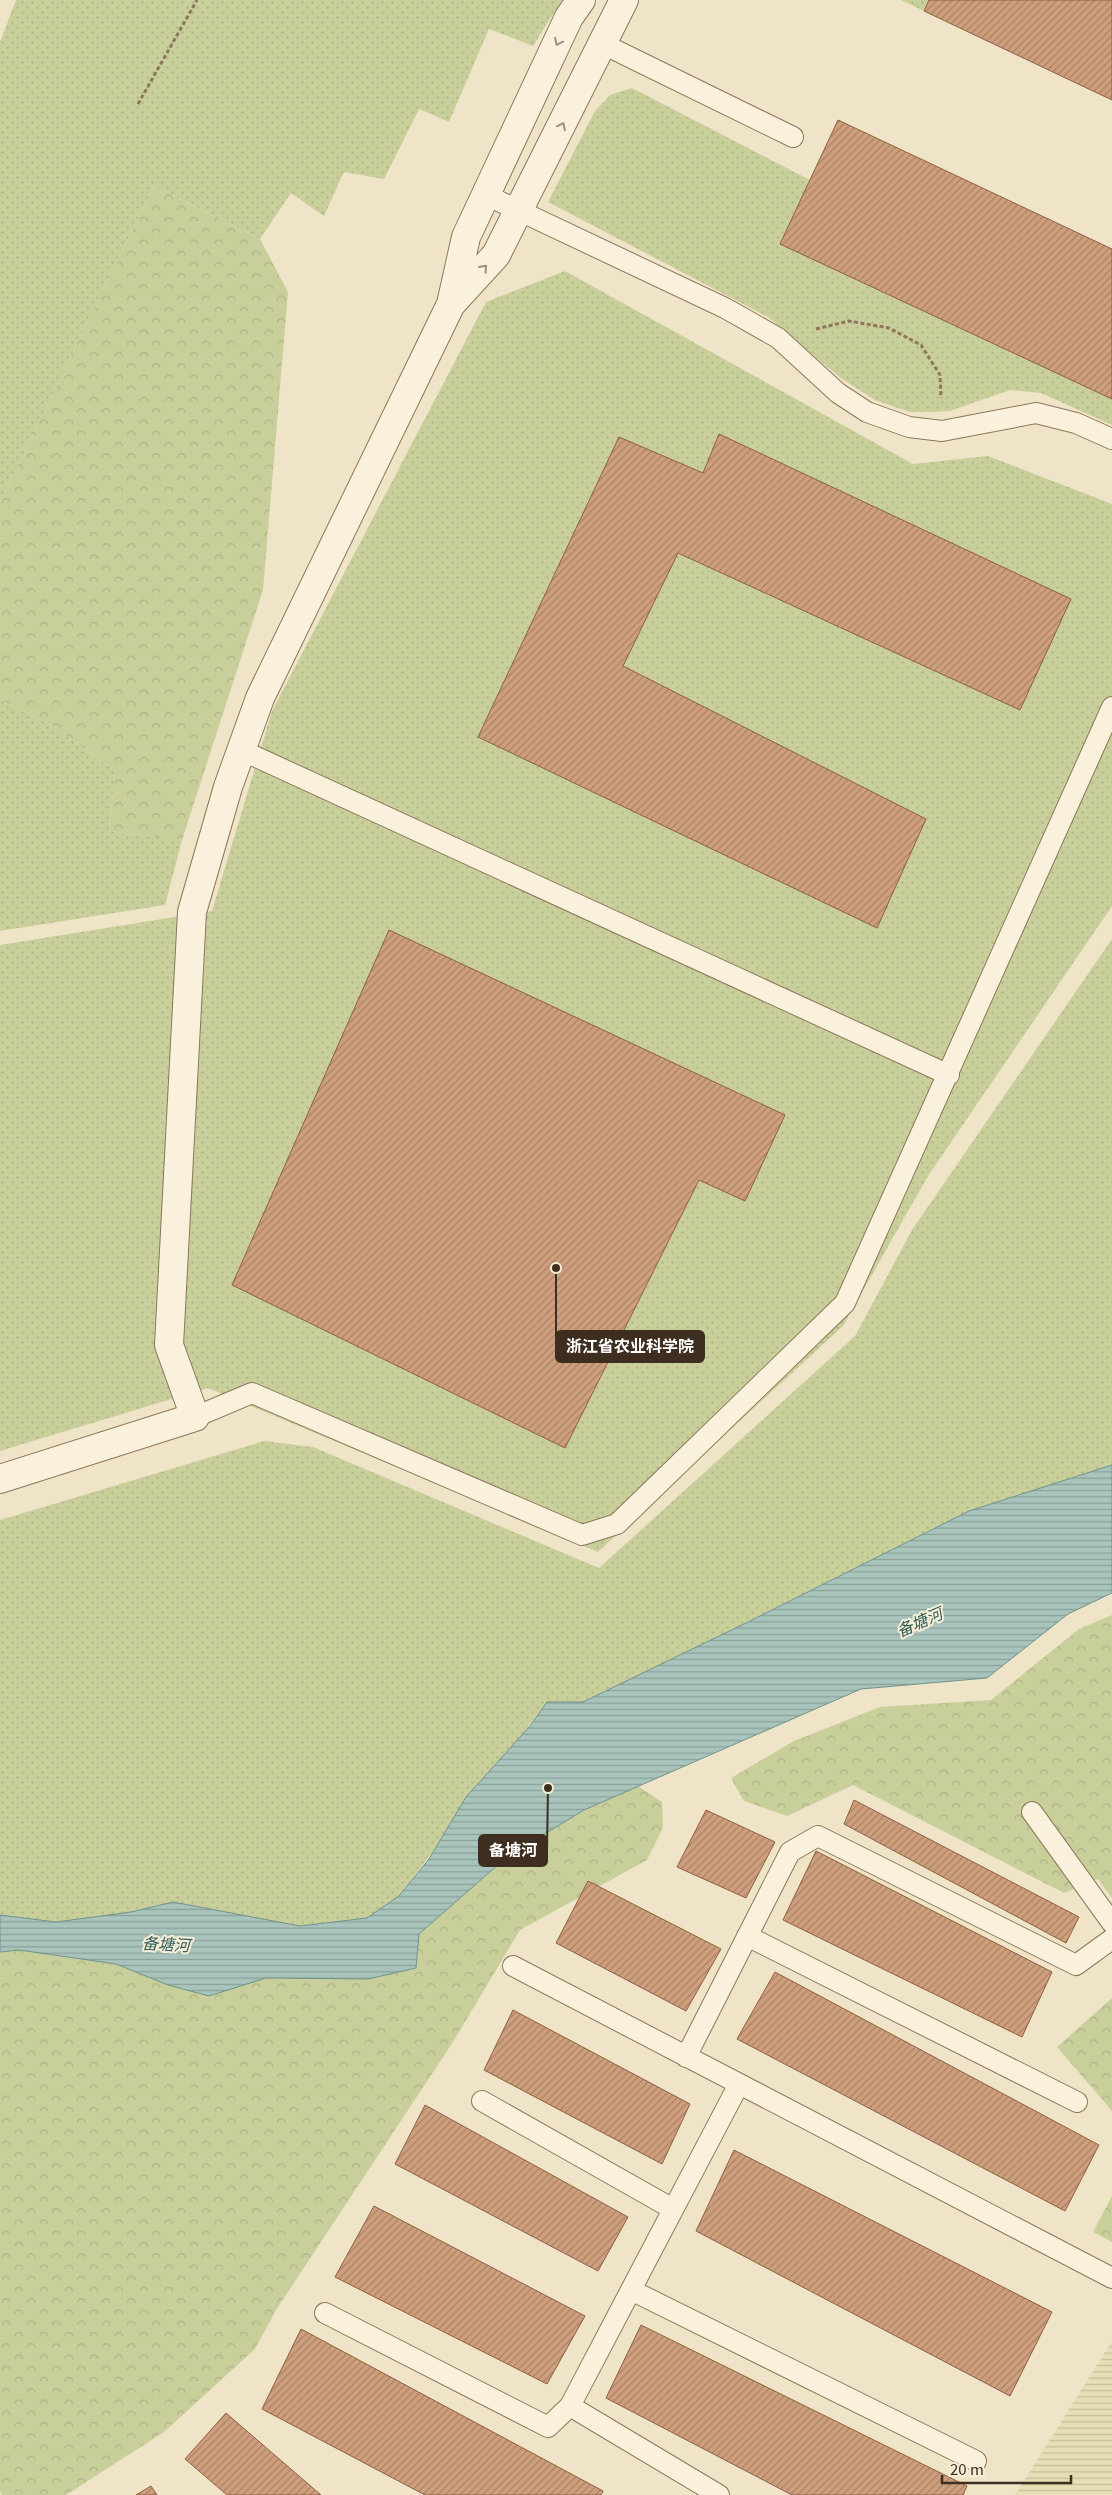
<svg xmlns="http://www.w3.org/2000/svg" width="1112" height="2495" font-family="Georgia,'Noto Sans SC',serif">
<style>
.farmland{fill:url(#farmland-rules)}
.grass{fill:url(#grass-dots)}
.forest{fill:url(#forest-crowns)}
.water{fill:url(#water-rules);stroke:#6f938a}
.building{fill:url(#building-hatch);stroke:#8d5f41}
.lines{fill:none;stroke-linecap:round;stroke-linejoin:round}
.service-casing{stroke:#8d765c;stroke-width:22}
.minor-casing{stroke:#8d765c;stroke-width:30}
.path{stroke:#8d765c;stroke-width:3;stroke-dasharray:4 2.5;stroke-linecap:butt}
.service{stroke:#faf1dc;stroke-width:20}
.minor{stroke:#faf1dc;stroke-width:28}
.oneway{stroke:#9c907e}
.labels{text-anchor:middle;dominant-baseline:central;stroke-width:4;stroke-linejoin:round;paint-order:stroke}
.water-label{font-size:16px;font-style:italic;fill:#2f5d5a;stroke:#f7eed8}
.leader{fill:none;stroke:#3d2e20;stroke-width:2}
.callout-dot{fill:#3d2e20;stroke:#f7eed8;stroke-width:2}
.callout{fill:#3d2e20;stroke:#3d2e20;stroke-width:2}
.callout-label{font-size:16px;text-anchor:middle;font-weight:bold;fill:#fff}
</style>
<defs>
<pattern id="farmland-rules" width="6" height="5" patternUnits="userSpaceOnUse" patternTransform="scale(1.25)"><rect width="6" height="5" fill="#e6deb5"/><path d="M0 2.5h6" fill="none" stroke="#c6bf9b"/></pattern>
<pattern id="grass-dots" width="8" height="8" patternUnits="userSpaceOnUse" patternTransform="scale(1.25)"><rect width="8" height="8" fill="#c9cf9b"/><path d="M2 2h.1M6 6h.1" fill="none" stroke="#aeb285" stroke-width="1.8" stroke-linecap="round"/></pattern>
<pattern id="forest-crowns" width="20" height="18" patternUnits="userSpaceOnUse" patternTransform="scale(1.25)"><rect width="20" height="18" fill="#c9cf9b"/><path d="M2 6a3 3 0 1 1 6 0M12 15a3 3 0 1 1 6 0" fill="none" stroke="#aeb285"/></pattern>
<pattern id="water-rules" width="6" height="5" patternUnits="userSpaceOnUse" patternTransform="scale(1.25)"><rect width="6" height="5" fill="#a9c4bc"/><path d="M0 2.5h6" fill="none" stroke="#8ba098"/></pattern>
<pattern id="building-hatch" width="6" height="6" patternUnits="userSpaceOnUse" patternTransform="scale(1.25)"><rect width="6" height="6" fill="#cf9f7d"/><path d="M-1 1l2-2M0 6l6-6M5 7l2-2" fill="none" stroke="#a98266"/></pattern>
</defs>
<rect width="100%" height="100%" fill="#f0e4c8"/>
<path class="farmland" d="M1112,2341V2495H1015Z"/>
<path class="grass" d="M16,0H562L533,46L489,29L449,122L419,109L384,179L344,172L324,216L291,193L260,239L154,186L0,502V42Z
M901,0H929L924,11Z
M632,88L810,180L781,244L1112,399V425L1041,393L1010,390L950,411L931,412H909L875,400L842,379L768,317L548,202L595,111L610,95Z
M565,271L913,464L988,456L1112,504V906L928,1176L843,1326L598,1552L208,1388L0,1451V945L212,911L272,711L486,302Z
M0,699L55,727L115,771L109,831L182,840L165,905L0,931Z
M1112,939V1465L969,1511L748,1622L583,1702H547L399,1896L367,1918L300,1926L173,1902L131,1912L56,1922L0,1915V1520L264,1441L313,1447L599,1568L855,1336L912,1230Z"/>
<path class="forest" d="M154,186L260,239L288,292L263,590L182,840L109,831L115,771L55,727L0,699V502Z
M1112,1615V1898L1098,1879L1064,1893L853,1785L787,1816L744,1801L731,1778L794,1741L880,1707L991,1700L1079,1629Z
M638,1786L662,1802L663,1828L647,1860L520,1930L453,2042L276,2310L255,2349L164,2432L66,2495H2L0,2492V1952L19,1950L116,1964L168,1985L209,1996L266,1978L368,1979L416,1968L419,1934L508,1856L584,1810Z
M1112,1998V2111L1057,2047Z
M1112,2196V2242L1093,2232Z"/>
<path class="water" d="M1112,1465V1593L1068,1614L987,1678L861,1689L584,1810L508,1856L419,1934L416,1968L368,1979L266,1978L209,1996L168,1985L116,1964L19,1950L0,1952V1915L56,1922L131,1912L173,1902L300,1926L367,1918L399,1896L429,1859L466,1797L530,1726L547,1702H583L748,1622L969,1511Z"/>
<path class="building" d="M929,0H1112V100L924,11Z
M838,120L1112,249V399L780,244Z
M719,434L1071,599L1020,710L678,553L623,666L926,819L877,928L478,737L619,437L703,473Z
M389,930L785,1115L745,1201L699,1180L565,1448L232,1285Z
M854,1800L1079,1917L1066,1943L844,1824Z
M706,1810L775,1842L746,1898L677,1867Z
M816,1851L1052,1972L1022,2037L783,1920Z
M588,1881L721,1949L686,2011L556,1943Z
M775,1972L1099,2145L1065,2211L737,2039Z
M513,2010L690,2104L662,2164L484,2070Z
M425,2105L628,2217L598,2271L395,2164Z
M734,2150L1052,2312L1010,2396L696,2231Z
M374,2206L585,2316L547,2384L335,2277Z
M641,2325L967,2486L963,2495H792L606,2398Z
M301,2329L603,2491L601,2495H425L262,2409Z
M226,2413L321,2495H227L185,2459Z
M151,2486L157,2495H136Z"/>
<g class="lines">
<defs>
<path id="service" d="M603,44L793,137
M486,195L725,308L778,338L838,393L867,412L909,427L942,431L1036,413L1076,423L1112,439
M241,750L949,1075
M195,1417L252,1393L582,1535L617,1524L845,1303L1112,707
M1032,1812L1112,1923
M747,1936L1077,2102
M513,1966L1112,2278
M686,2057L790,1852L818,1836L1076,1965L1112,1939
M482,2101L673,2209
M631,2290L976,2461
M325,2313L548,2427L570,2406L739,2084
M570,2406L719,2495"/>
<path id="minor" d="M452,303L496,255L624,0
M0,1479L195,1417L169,1345L192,912L228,787L260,698L451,304L466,237L569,17L581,0"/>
</defs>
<use href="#service" class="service-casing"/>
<use href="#minor" class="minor-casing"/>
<path class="path" d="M138,104L197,0
M816,329L849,321L889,328L921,345L940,375L941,398"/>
<use href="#service" class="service"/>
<use href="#minor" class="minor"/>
</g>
<defs><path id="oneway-chevron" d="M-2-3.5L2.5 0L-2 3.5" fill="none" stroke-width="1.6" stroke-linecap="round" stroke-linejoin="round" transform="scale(1.25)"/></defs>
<g class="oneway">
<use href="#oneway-chevron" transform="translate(558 42) rotate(115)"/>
<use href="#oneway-chevron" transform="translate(562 126) rotate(-64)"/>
<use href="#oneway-chevron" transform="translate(484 268) rotate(-48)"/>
</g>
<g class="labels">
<g class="water-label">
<text transform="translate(919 1621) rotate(-24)">备塘河</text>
<text transform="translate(166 1943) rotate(3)">备塘河</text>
</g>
</g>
<path class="leader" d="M556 1268L556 1347M548 1788L547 1850"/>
<g class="callout-dot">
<circle cx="556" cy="1268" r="5"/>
<circle cx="548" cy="1788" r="5"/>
</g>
<g class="callout">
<rect x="556" y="1331" width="148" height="31" rx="5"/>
<rect x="479" y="1835" width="68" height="31" rx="5"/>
</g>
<g class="callout-label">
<text x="630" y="1352">浙江省农业科学院</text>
<text x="513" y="1856">备塘河</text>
</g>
<path d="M942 2475v8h129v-8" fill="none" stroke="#3d2e20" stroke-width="2.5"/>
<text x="950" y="2475" font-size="15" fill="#3d2e20" stroke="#f7eed8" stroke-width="4" paint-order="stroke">20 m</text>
</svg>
